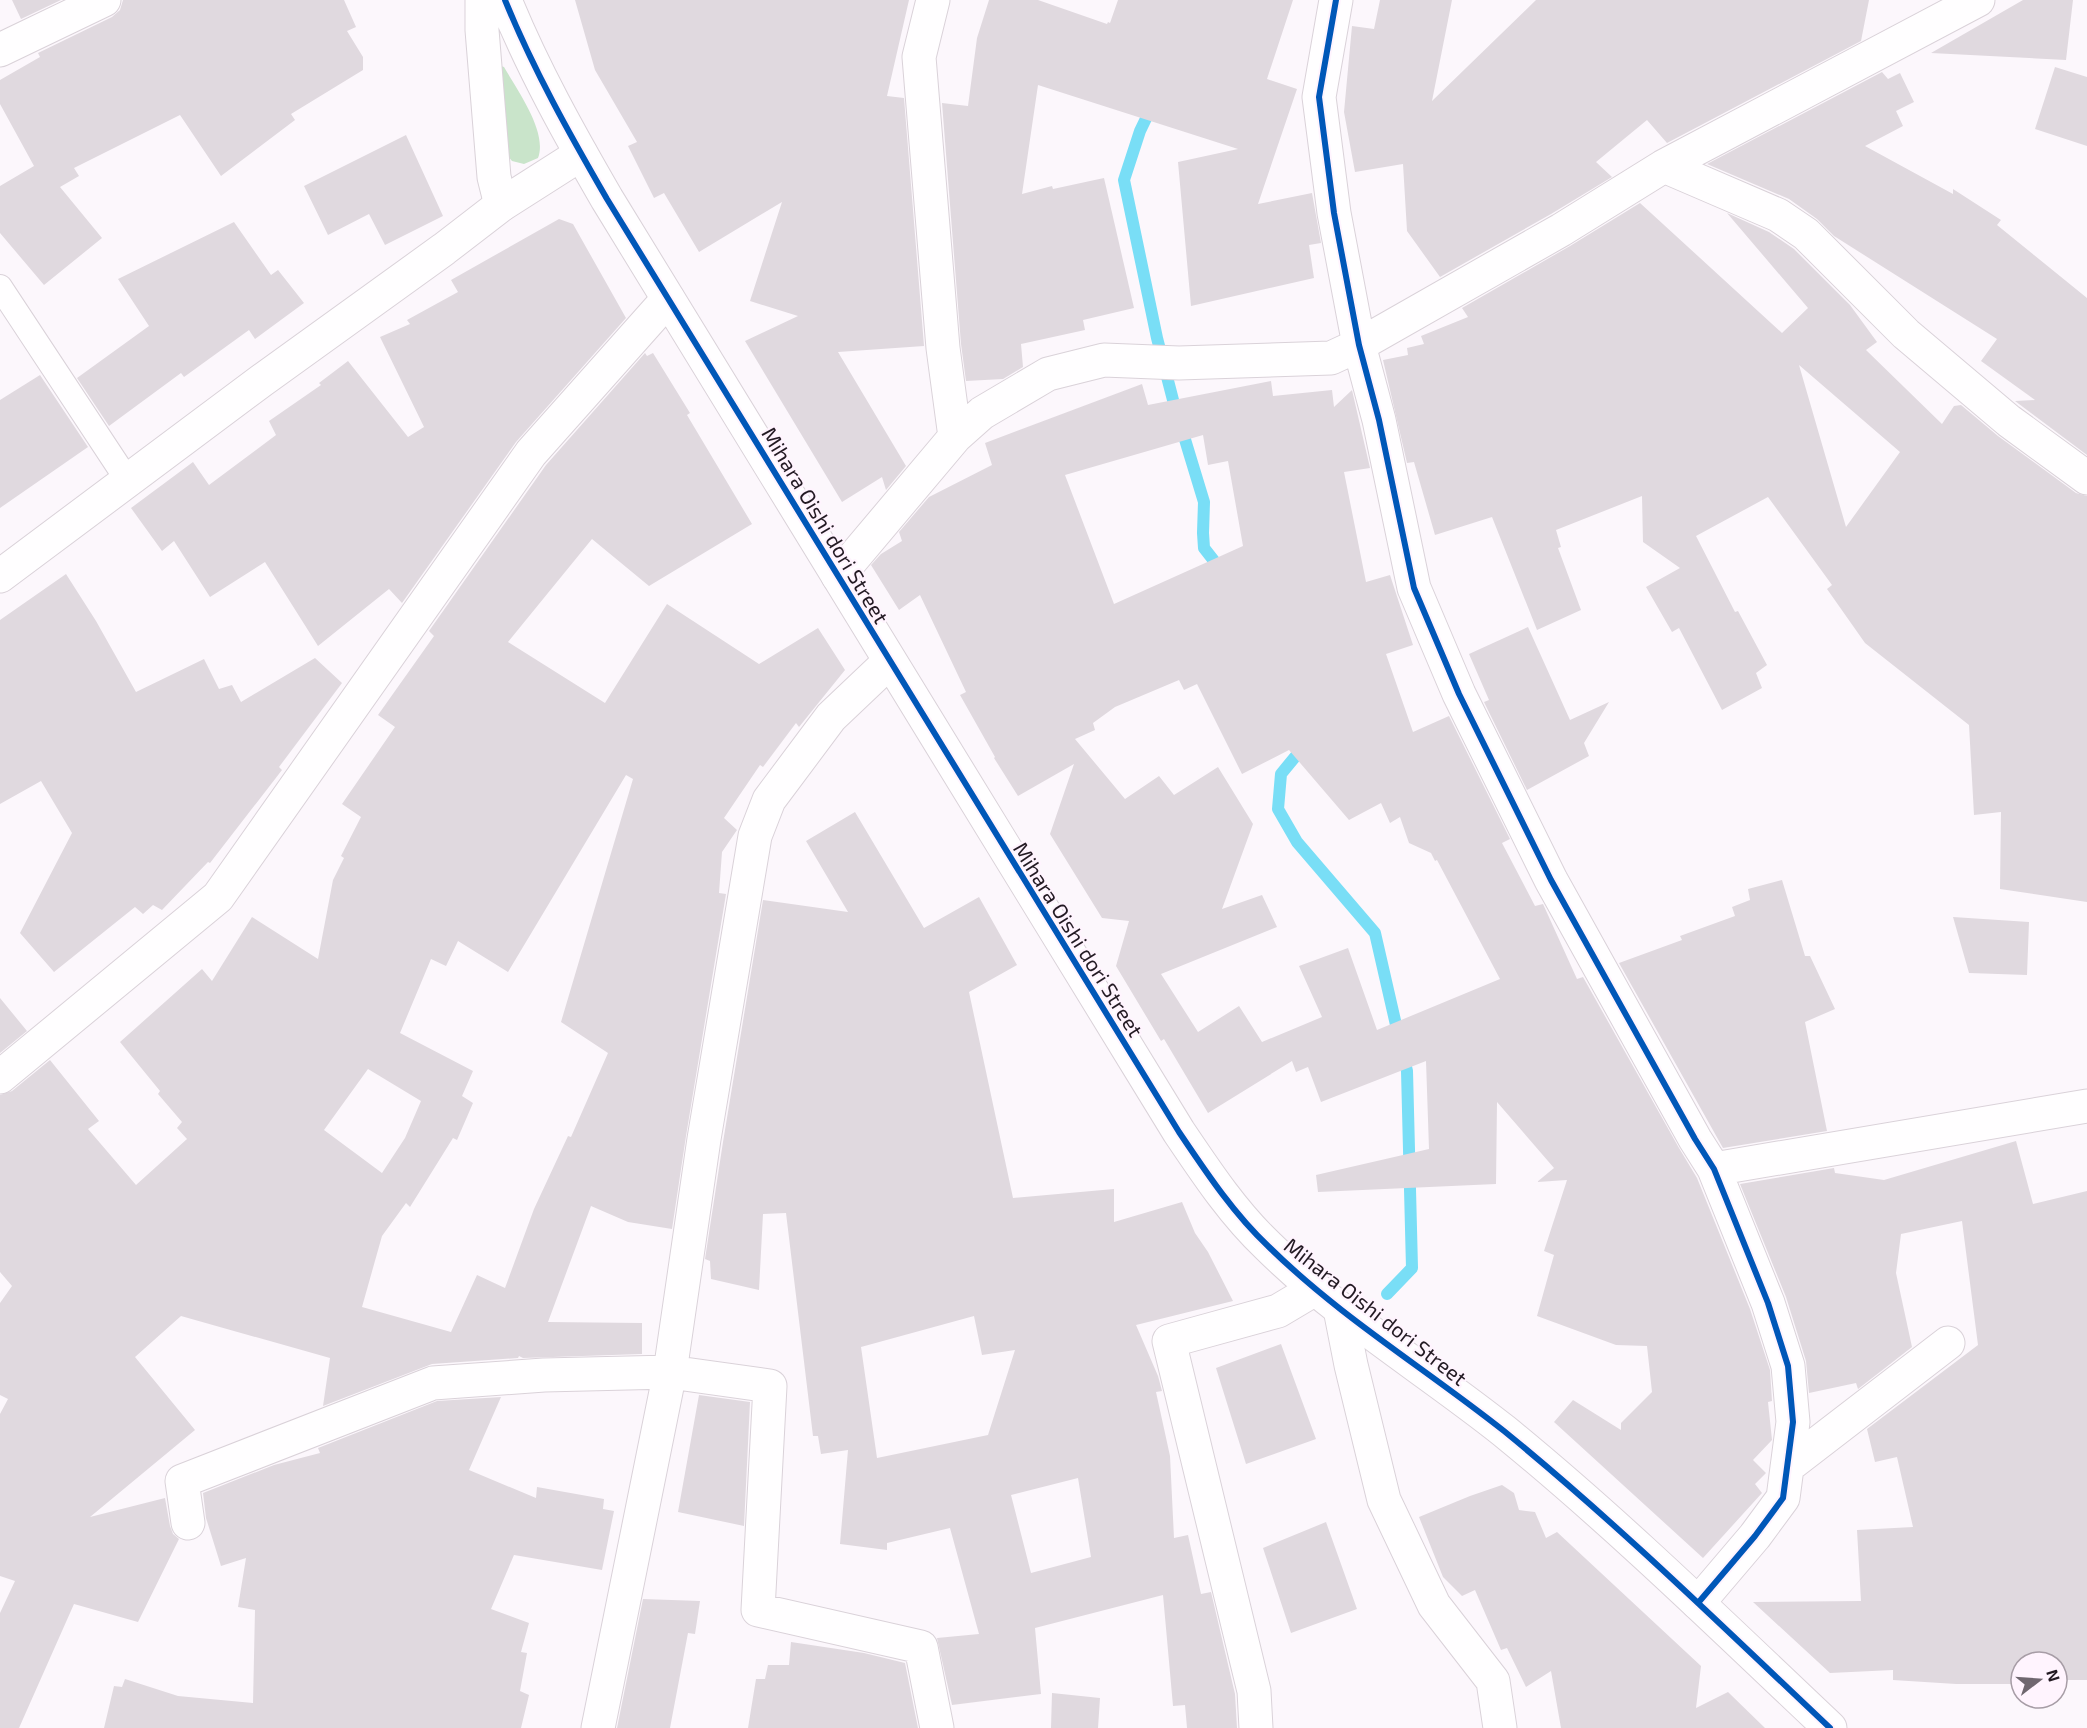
<svg xmlns="http://www.w3.org/2000/svg" width="2087" height="1728" font-family="'Exo 2',sans-serif">
<style>
.green{fill:#c9e4ca}
.lines{fill:none;stroke-linecap:round;stroke-linejoin:round}
.stream{stroke:#79def6;stroke-width:12}
.building{fill:#e0d9df;fill-rule:evenodd}
.service-casing{stroke:#dad2d9;stroke-width:26}
.minor-casing{stroke:#dad2d9;stroke-width:35}
.tertiary-casing{stroke:#dad2d9;stroke-width:35}
.service{stroke:#fffeff;stroke-width:24}
.minor{stroke:#fffeff;stroke-width:33}
.tertiary{stroke:#fffeff;stroke-width:33}
.cycleway-casing{stroke:#fff4fe;stroke-width:10}
.cycleway{stroke:#0057b8;stroke-width:6}
.labels{text-anchor:middle;dominant-baseline:central;stroke-width:4.5;stroke-linejoin:round;paint-order:stroke}
.street-label{font-size:21px;fill:#231a23;stroke:#fff4fe}
</style>
<rect width="100%" height="100%" fill="#fcf7fc"/>
<path class="green" d="M501,66L504,67C517,90 548,132 538,158L524,164L512,161L507,155Z"/>
<g class="lines">
<path class="stream" d="M1152,106L1140,131L1124,180L1157,338L1173,400L1204,502L1203,533L1204,548L1222,571
M1304,746L1281,774L1278,809L1297,842L1375,933L1399,1038
M1387,1294L1412,1268L1407,1071L1403,1055"/>
</g>
<path class="building" d="M12,0H61L21,19Z
M123,0H344L356,27L347,31L363,57V70L291,114L295,120L221,176L180,115L74,168L79,176L60,187L102,238L44,285L0,233V186L34,166L0,104V80L40,57L38,53L112,17L120,10Z
M575,0H909L887,96L904,98L924,346L838,352L906,466L886,490L882,477L842,502L745,341L798,316L750,301L782,202L699,252L664,193L654,198L628,146L637,142L595,70Z
M989,0H1038L1107,24L1108,22L1110,23L1118,0H1293L1267,79L1297,89L1258,204L1312,193L1321,243L1309,245L1314,278L1191,306L1178,162L1238,149L1038,85L1022,194L1052,186L1053,189L1104,178L1134,308L1083,320L1085,330L1021,344L1023,367L1003,379L966,381L961,344L942,103L968,106L977,38Z
M1380,0H1452L1432,101L1536,0H1869L1861,41L1667,143L1647,120L1596,162L1612,177L1551,214L1440,277L1407,231L1403,164L1355,172L1344,112L1352,26L1374,29Z
M2023,0H2073L2066,60L1931,53Z
M2055,67L2087,77V146L2035,129Z
M1882,72L1888,79L1900,73L1914,102L1896,111L1903,126L1865,146L1953,194V189L2001,220L1997,225L2087,298V455L2015,401L2035,400L1981,361L1997,339L1834,236L1817,219L1789,199L1707,164Z
M406,135L443,216L385,245L369,214L328,235L304,186Z
M1640,203L1782,333L1808,308L1727,213L1769,232L1794,249L1850,305L1877,342L1866,350L1942,424L1954,406L1961,405L1998,436L2076,493L2087,496V902L2000,889L2001,812L1974,815L1969,725L1865,643L1827,589L1832,585L1768,497L1696,536L1735,612L1738,611L1767,665L1756,673L1762,688L1722,710L1679,628L1672,632L1646,587L1680,568L1643,542L1642,496L1556,530L1561,547L1558,548L1581,610L1537,630L1492,517L1435,535L1414,462L1407,463L1383,360L1408,355L1407,348L1424,344L1421,336L1468,317L1462,308L1570,246ZM1799,365L1900,452L1846,527Z
M559,219L573,224L626,318L516,442L402,603L389,589L318,646L265,562L210,597L174,541L162,551L131,508L193,462L209,485L276,435L269,421L321,385L319,383L348,361L408,437L424,427L380,337L410,324L407,320L458,292L451,280Z
M234,222L271,275L278,270L304,303L255,339L249,330L184,377L181,373L109,426L77,378L149,326L118,279Z
M645,353L647,356L653,353L690,413L687,415L752,524L649,586L592,539L508,642L605,703L667,604L759,664L818,628L845,670L799,727L796,723L763,767L760,765L724,818L737,830L722,852L719,893L726,894L686,1136L672,1229L628,1222L591,1206L548,1322L642,1323V1354L523,1358L519,1356L518,1358L432,1364L323,1406L330,1358L181,1316L135,1357L195,1430L90,1517L165,1498L170,1526L173,1534L179,1539L138,1622L74,1604L19,1728H0V1613L15,1581L0,1576V1414L8,1399L0,1395V1303L12,1286L0,1272V1095L12,1091L50,1060L99,1121L88,1129L136,1185L187,1139L177,1128L182,1122L158,1094L160,1091L120,1042L202,969L212,981L252,917L318,959L333,880L344,858L341,856L361,817L342,804L395,727L378,715L434,636L429,631L546,465ZM626,775L633,779L561,1022L608,1053L571,1137L568,1136L534,1209L505,1288L477,1275L451,1332L362,1307L382,1236L406,1203L410,1207L453,1138L457,1140L473,1103L462,1096L473,1071L400,1033L431,959L446,966L458,941L508,972ZM368,1069L421,1101L405,1138L382,1173L324,1130Z
M40,375L88,447L0,508V400Z
M1271,381L1273,396L1332,390L1334,407L1352,390L1370,468L1344,472L1366,582L1390,575L1413,645L1386,654L1413,732L1449,716L1510,839L1502,843L1535,906L1543,904L1577,979L1583,977L1679,1148L1697,1178L1750,1309L1770,1370L1772,1401L1768,1402L1772,1440L1753,1460L1766,1473L1755,1484L1762,1493L1703,1558L1554,1422L1573,1400L1621,1430V1423L1652,1392L1647,1346L1616,1345L1537,1316L1554,1255L1544,1251L1567,1180L1537,1182L1554,1168L1497,1102L1496,1184L1318,1192L1316,1175L1429,1149L1426,1061L1321,1102L1308,1067L1296,1072L1292,1061L1208,1113L1164,1039L1161,1041L1116,966L1129,921L1102,918L1050,834L1074,764L1018,796L994,758L995,757L960,695L966,692L920,595L899,610L871,565L881,554L902,541L899,532L929,497L992,465L985,443L1142,384L1148,405ZM1203,435L1208,465L1228,461L1243,546L1114,604L1065,475ZM1179,680L1184,690L1197,684L1242,774L1289,750L1349,820L1381,803L1390,823L1400,817L1409,843L1431,853L1435,861L1437,860L1500,979L1377,1030L1348,948L1299,966L1322,1017L1262,1042L1239,1006L1198,1032L1161,974L1277,927L1262,895L1222,909L1253,824L1218,767L1174,795L1159,776L1125,799L1075,739L1095,730L1093,723L1115,707Z
M66,574L96,621L136,692L204,659L219,689L232,685L241,702L315,658L342,683L279,767L282,770L210,863L208,862L162,910L153,905L143,914L135,907L54,972L20,933L72,833L41,781L0,804V620Z
M1528,627L1570,720L1609,702L1584,743L1589,756L1527,790L1484,702L1489,700L1469,654Z
M855,812L924,928L979,897L1017,965L969,992L1013,1198L1114,1189V1222L1182,1202L1195,1233L1208,1252L1233,1301L1136,1325L1158,1376L1162,1391L1156,1392L1170,1456L1174,1538L1188,1535L1201,1594L1211,1592L1235,1694L1237,1728H1187L1185,1705L1173,1706L1163,1595L1035,1628L1041,1694L952,1705L937,1638L979,1634L950,1528L887,1543V1550L840,1544L848,1450L821,1454L818,1436H813L786,1213L763,1214L759,1290L711,1279L710,1261L705,1259L723,1142L763,900L848,912L806,841ZM974,1316L982,1355L1015,1350L988,1435L877,1458L861,1347ZM1078,1478L1091,1557L1031,1573L1011,1495Z
M1782,880L1805,956H1810L1835,1009L1805,1022L1827,1131L1723,1148L1619,963L1682,940L1680,936L1735,916L1732,907L1750,900L1748,889Z
M1953,917L2029,922L2027,975L1969,973Z
M0,998L27,1031L0,1053Z
M2016,1141L2033,1204L2087,1191V1680H2057V1662H2021V1684H1956L1893,1680V1670L1830,1673L1753,1602L1861,1601L1857,1530L1913,1527L1897,1457L1875,1462L1867,1429L1978,1345L1962,1221L1901,1234L1896,1273L1912,1347L1858,1389L1856,1383L1809,1393L1806,1361L1786,1297L1740,1184L1834,1168L1835,1173L1884,1180Z
M1281,1344L1316,1439L1246,1464L1216,1368Z
M699,1395L750,1402L744,1526L678,1512Z
M501,1397L469,1470L536,1498L537,1487L604,1499L603,1509L614,1511L602,1570L514,1555L491,1609L529,1623L521,1652L527,1653L520,1691L529,1695L521,1728H104L114,1686L122,1687L125,1679L178,1696L253,1703L255,1610L238,1607L246,1558L221,1566L206,1518L203,1493L274,1465L320,1453L318,1448L437,1401Z
M1502,1485L1514,1493L1519,1510L1535,1512L1546,1538L1557,1532L1701,1666L1696,1708L1728,1692L1765,1728H1561L1551,1671L1526,1687L1507,1648L1501,1650L1475,1590L1462,1596L1443,1577L1419,1517L1470,1496Z
M1326,1522L1357,1609L1291,1633L1263,1548Z
M643,1599L700,1601L695,1634L688,1633L670,1728H617Z
M791,1642L864,1653L905,1663L918,1728H748L756,1679H765L768,1665H789Z
M1052,1693L1100,1698L1098,1728H1051Z"/>
<g class="lines">
<defs>
<path id="service" d="M0,287L128,481"/>
<path id="minor" d="M933,0L919,57L943,348L955,437
M1336,0L1319,97L1334,213L1359,345L1379,420L1414,588L1459,694L1551,880L1695,1139L1714,1169L1768,1303L1788,1366L1793,1422L1783,1498L1755,1536L1698,1603
M0,50L104,0
M1664,166L1778,215L1806,234L1906,334L2009,421L2087,478
M0,576L261,381L444,249L501,205L581,154
M838,576L955,437L982,413L1048,374L1104,360L1179,363L1331,358L1359,345L1561,230L1664,166L1978,0
M0,1077L218,897L531,453L668,299
M1714,1169L2087,1106
M1340,1309L1351,1365L1384,1500L1434,1605L1493,1681L1500,1728
M1787,1467L1948,1343
M188,1523L182,1481L433,1383L544,1375L670,1372L770,1386L758,1610L921,1647L937,1728
M598,1728L670,1372L704,1139L755,836L769,800L831,717L889,662
M1256,1728L1254,1691L1169,1341L1278,1311L1315,1289"/>
<path id="tertiary" d="M482,0V30L494,177L501,205
M505,0C533,69 570,135 607,199L1179,1132C1206,1172 1233,1213 1268,1246C1340,1317 1426,1369 1504,1431C1618,1524 1723,1627 1830,1728"/>
</defs>
<use href="#service" class="service-casing"/>
<use href="#minor" class="minor-casing"/>
<use href="#tertiary" class="tertiary-casing"/>
<use href="#service" class="service"/>
<use href="#minor" class="minor"/>
<use href="#tertiary" class="tertiary"/>
<defs>
<path id="cycleway" d="M505,0C533,69 570,135 607,199L1179,1132C1206,1172 1233,1213 1268,1246C1340,1317 1426,1369 1504,1431C1618,1524 1723,1627 1830,1728
M1336,0L1319,97L1334,213L1359,345L1379,420L1414,588L1459,694L1551,880L1695,1139L1714,1169L1768,1303L1788,1366L1793,1422L1783,1498L1755,1536L1698,1603"/>
</defs>
<use href="#cycleway" class="cycleway-casing"/>
<use href="#cycleway" class="cycleway"/>
</g>
<g class="labels">
<g class="street-label">
<text transform="translate(826 525) rotate(59)">Mihara Oishi dori Street</text>
<text transform="translate(1079 939) rotate(58)">Mihara Oishi dori Street</text>
<text transform="translate(1376 1311) rotate(38)">Mihara Oishi dori Street</text>
</g>
</g>
<g transform="translate(2039 1680) rotate(73)"><circle r="28" fill="#fff4fe" stroke="#a79da6" stroke-width="1.5"/>
<path d="M0-4.5L10 22L0 15L-10 22Z" fill="#6f676f"/>
<text y="-9" font-size="16" font-weight="bold" text-anchor="middle" fill="#231a23">N</text>
</g>
</svg>
